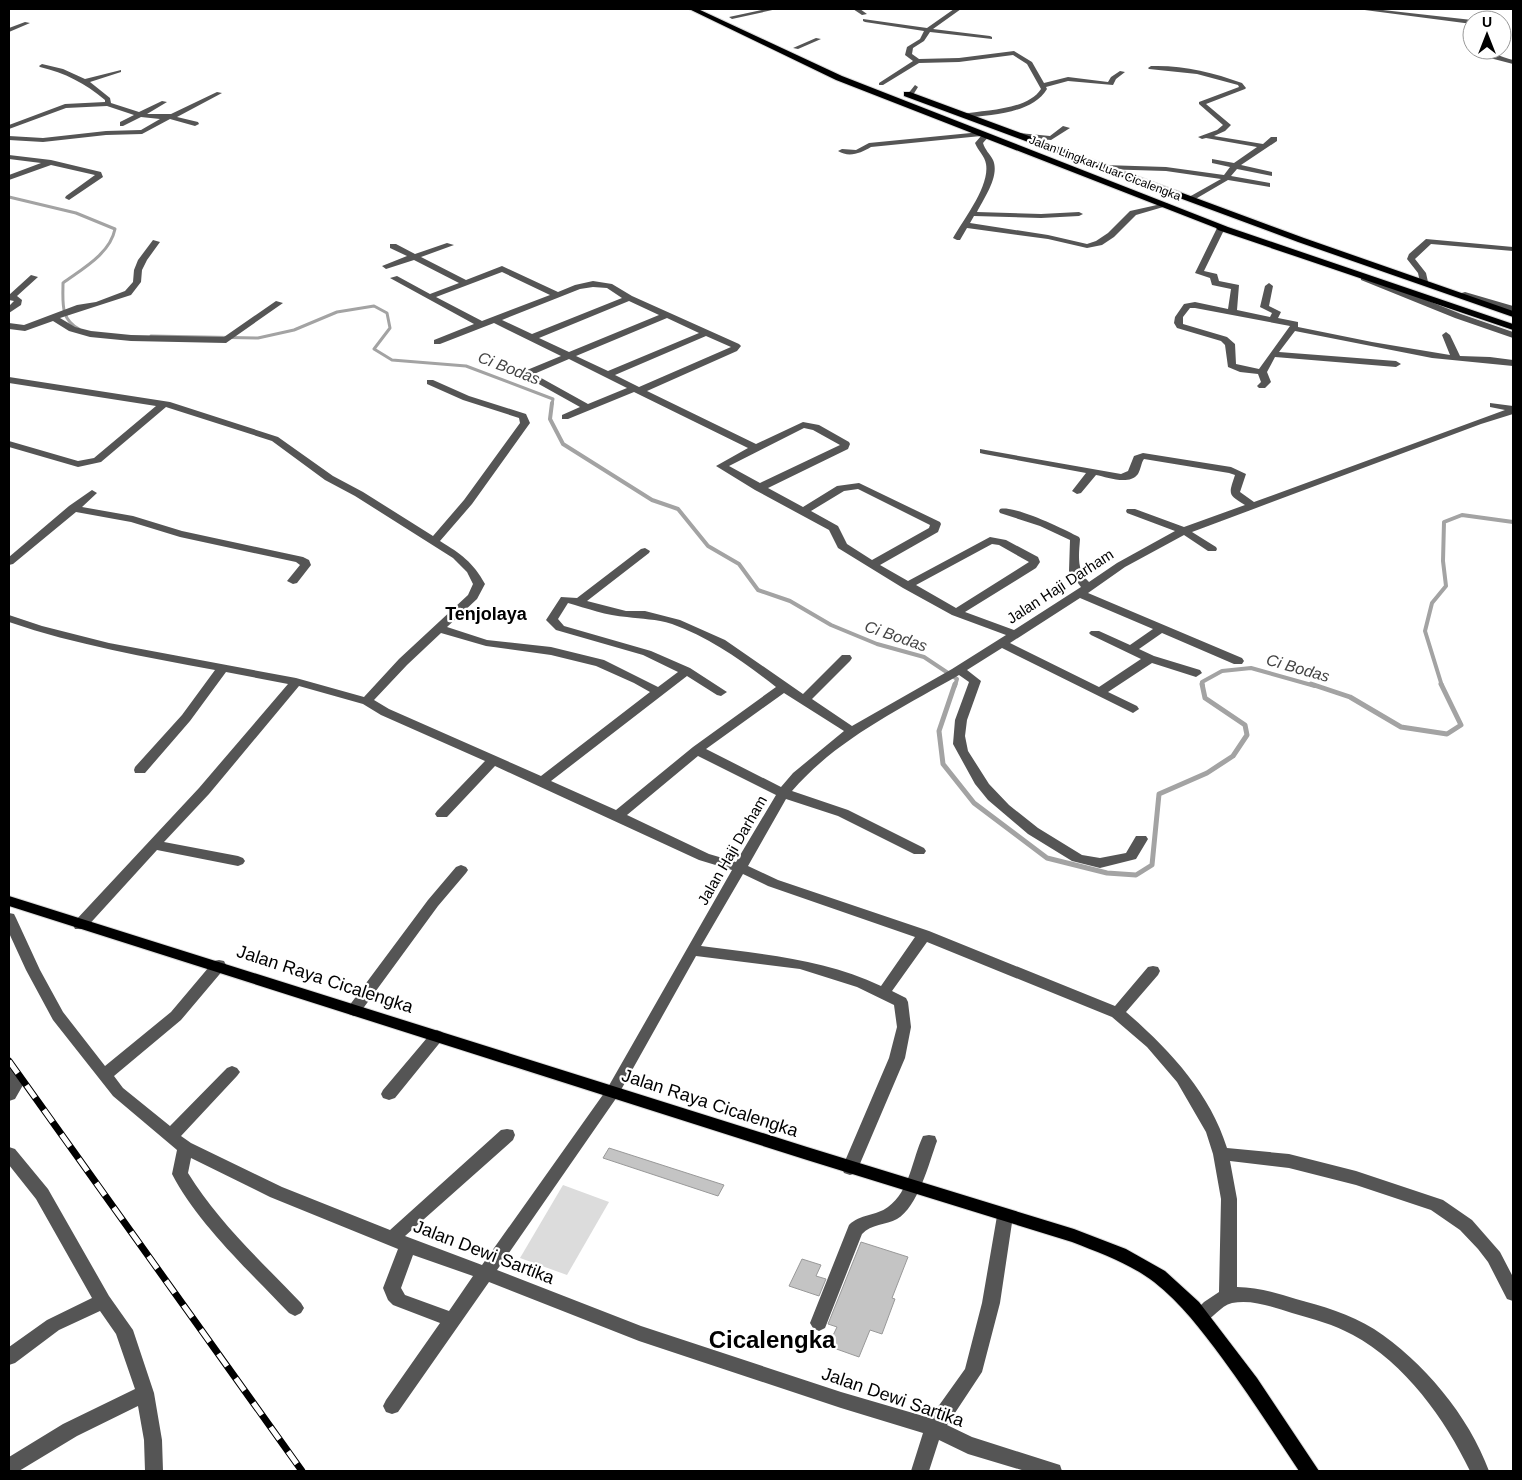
<svg xmlns="http://www.w3.org/2000/svg" width="1522" height="1480" font-family="Helvetica,sans-serif">
<style>
.green{fill:#dcdcdc}
.lines{fill:none;stroke-linecap:round;stroke-linejoin:round}
.stream-far2{stroke:#a3a3a3;stroke-width:3}
.stream-far1{stroke:#a3a3a3;stroke-width:4}
.stream{stroke:#a3a3a3;stroke-width:5}
.building{fill:#c4c4c4;stroke:#999}
.major-casing{stroke:#dbdbdb;stroke-width:2}
.highway-casing{stroke:#dbdbdb;stroke-width:2}
.minor{fill:#555;fill-rule:evenodd}
.major{fill:#000;fill-rule:evenodd}
.highway{fill:#000;fill-rule:evenodd}
.rail-casing{stroke:#000;stroke-width:7}
.rail{stroke:#fff;stroke-width:5;stroke-dasharray:15;stroke-linecap:butt}
.labels{text-anchor:middle;dominant-baseline:central;stroke-width:4.5;stroke-linejoin:round;paint-order:stroke}
.far-street-label{font-size:12px;fill:#000;stroke:#fff}
.street-label{font-size:15px;fill:#000;stroke:#fff}
.water-label{font-size:16px;font-style:italic;fill:#444;stroke:#fff}
.quarter-label{font-size:18px;font-weight:bold;fill:#000;stroke:#fff}
.near-street-label{font-size:18px;fill:#000;stroke:#fff}
.near-district-label{font-size:24px;font-weight:bold;fill:#000;stroke:#fff}
</style>
<rect width="100%" height="100%" fill="#fff"/>
<path class="green" d="M563,1185L609,1202L567,1275L520,1258Z"/>
<g class="lines">
<path class="stream-far2" d="M9,197L76,213L115,229C110,254 82,269 63,283C63,302 60,319 79,329
M151,336L258,338L294,330L337,312L374,306L387,313L390,328L374,349L392,360L466,366L553,399L552,404"/>
<path class="stream-far1" d="M552,403L550,419L563,444L652,500L678,509L708,546L739,564L758,590L790,601L831,625L877,644L924,657L957,679L955,686
M1203,686L1202,682L1222,671L1251,668L1315,686
M1442,686L1425,631L1432,603L1446,586L1443,561L1444,522L1462,515L1513,522"/>
<path class="stream" d="M955,684L939,731L943,764L974,803L1047,858L1107,873L1136,875L1152,865L1159,794L1207,773L1233,756L1247,735L1245,725L1205,698L1202,684
M1311,684L1350,697L1401,727L1447,734L1461,725L1441,684"/>
</g>
<path class="building" d="M609,1148L724,1185L718,1196L603,1158Z
M861,1242L908,1257L892,1298L895,1299L882,1334L870,1330L859,1357L828,1346L837,1327L828,1324Z
M802,1259L821,1265L816,1276L826,1279L819,1296L789,1286Z"/>
<g class="lines">
<defs>
<path id="major" d="M9,896L807,1147L1074,1229L1126,1249L1165,1271L1199,1302L1257,1378L1319,1471H1299C1274,1433 1249,1395 1222,1358C1202,1331 1181,1303 1154,1282C1129,1263 1100,1253 1072,1242L807,1160L9,906Z"/>
<path id="highway" d="M689,9H698L842,76L1228,227L1513,324V330L1218,230L1216,228L836,80Z
M904,92H910L1304,238L1513,311V317L1298,242L904,96Z"/>
</defs>
<use href="#major" class="major-casing"/>
<use href="#highway" class="highway-casing"/>
<path class="minor" d="M766,9H777L732,19L729,17Z
M853,9H860L867,14L862,15Z
M954,9H961L933,29L990,36L992,37V39L930,32L924,41L913,48L912,54L919,59L959,58L1014,51L1032,62L1044,83L1068,77L1108,82L1111,77L1120,71L1125,72L1116,79L1113,85L1068,81L1046,87L1047,89C1033,113 992,115 966,118H963V114C985,110 1028,110 1041,89L1027,64L1013,55L959,62L919,63L883,85H879V83L913,61L905,55L907,47L920,39L924,31L865,22L863,21V19L927,28Z
M1357,9H1374L1472,20V24Z
M25,22L30,23L9,32V28Z
M816,38L821,39L798,49L793,48Z
M1476,50C1488,50 1501,57 1513,60V64L1490,58Z
M42,64L63,69L85,79L121,70V72L90,82L110,98L111,103L139,112L162,101L167,102L147,114H171L217,92L222,93L177,117L198,122L199,124L195,126L170,119L142,134L106,135L43,142L9,140V136L43,138L106,131L141,130L160,119L141,117L123,126H120V122L134,115L107,106L66,108L9,129V125L65,104L105,102V100C85,83 65,73 40,67L39,66Z
M1151,66C1183,65 1212,72 1242,83L1246,88L1245,89L1206,104L1231,125L1225,131L1214,136L1263,144L1271,137H1277V141L1241,165L1272,172V176L1237,169L1231,176L1270,183V187L1228,180L1192,201L1188,199L1189,197L1221,179L1166,171L1101,169L1100,167L1104,165L1166,167L1224,175L1230,167L1212,163V159L1234,163L1257,147L1206,138L1202,139L1198,137L1217,130L1223,125L1199,104V102L1239,87L1238,85L1197,74L1149,69L1148,68Z
M915,85L918,87L913,95L908,96L907,95Z
M1063,126L1070,128L1051,140L1019,137L1015,135L1019,133L1050,136Z
M981,132L989,136L983,143C985,150 990,154 993,160C1000,176 984,198 977,212L1041,214L1079,212L1083,214L1079,216L1041,218L974,216L970,223L1048,235L1087,244L1096,241L1108,233L1130,211L1166,203L1170,205L1136,215L1114,237L1102,245L1087,248L1048,239L967,228L960,240H957L953,238C963,220 990,186 986,164C985,156 978,151 975,143L981,136L871,147C861,153 849,158 838,151L842,149L856,150L869,143Z
M9,155L51,160L101,172L103,177L69,200L65,198L66,196L95,175L51,165L9,180V175L41,163L9,159Z
M1218,226L1225,228L1204,271L1217,274L1219,281L1239,285L1237,310L1270,317L1272,313L1260,307L1265,286L1269,283L1273,286L1269,306L1281,312L1278,318L1298,322V327L1372,342L1450,355L1442,335L1446,332L1450,335L1460,356L1490,357L1513,360V366L1432,358L1295,331L1279,352L1396,361L1401,364L1396,367L1275,357L1267,372L1271,382L1265,388H1259L1257,386L1261,382L1258,374L1240,372L1228,367L1225,345L1221,341L1177,328L1174,323L1175,317L1184,304L1195,302L1228,309L1231,289L1212,285L1210,278L1195,273ZM1190,308H1195L1290,326L1259,369L1236,364L1235,344L1227,337L1183,324V317Z
M1426,239L1513,247V251L1431,244L1415,259L1426,273L1428,282L1424,285L1420,282L1418,273L1407,259L1409,254Z
M153,240L160,242L147,260L142,270L141,282L131,295L60,318L75,327L91,331L131,335L224,337L276,301L283,303L226,343L131,341L90,337L69,331L53,321L25,331L9,329V323L24,325L77,305L96,302L125,291L133,282L134,270L138,260Z
M447,243L454,245L421,257L466,280L502,266L558,292L575,285L593,281L612,284L632,296L739,344L741,346L737,351L647,391L756,444L803,422L819,425L849,442L850,444L848,449L768,488L803,507L837,486L859,483L940,522L941,524L938,532L880,565L908,581L990,537L1006,540L1038,557L1040,562L1036,568L965,612L1014,630L1081,587L1069,571L1070,540L1040,526L1000,513L999,511L1000,509C1015,505 1064,529 1079,537L1080,539C1079,555 1076,570 1089,582L1117,563L1175,531L1127,513L1126,511L1127,509H1135L1184,527L1245,505C1227,494 1229,494 1235,475L1229,473L1144,459C1141,463 1141,469 1138,474C1129,486 1107,477 1096,475L1081,493L1077,494L1072,491L1086,473L984,454L980,453V449L1121,474L1128,471L1134,456L1143,453L1231,467L1246,474L1240,492L1254,502L1505,410L1490,407V403L1513,406V414L1481,424L1192,532L1216,547L1217,549L1216,551H1208L1184,535L1125,567L1088,593L1242,658L1244,661L1242,664H1234L1162,633L1139,649L1154,656L1200,670L1202,673L1196,677L1152,663L1108,692L1137,706L1139,709L1133,713L1002,648L967,670L981,681L967,720L965,736L968,751L989,784L1009,805L1038,828L1082,855L1100,858L1126,853L1136,836H1146L1148,839L1136,859L1100,868L1072,861L1028,834L988,800L975,784L953,744L955,720L969,682L959,675C900,709 837,739 792,791L848,810L924,848L926,851L924,854H914L838,816L786,799L748,866L778,880L929,931L1115,1006L1148,967L1153,966L1158,967L1160,971L1158,975L1126,1012C1169,1049 1210,1093 1227,1148L1289,1154L1356,1171L1443,1200L1472,1220L1500,1252L1513,1277V1301L1507,1299L1488,1262L1478,1249L1460,1230L1431,1210L1356,1185L1289,1168L1230,1161L1237,1199V1287C1257,1287 1276,1293 1296,1299C1322,1306 1350,1314 1374,1329C1423,1361 1469,1416 1489,1471H1470C1445,1419 1405,1363 1353,1335C1333,1324 1313,1319 1292,1313C1273,1307 1252,1299 1232,1303C1220,1306 1213,1319 1201,1324L1195,1321L1192,1316L1195,1311L1204,1302L1219,1292L1221,1199L1213,1154L1206,1132L1177,1082L1147,1047L1112,1017L927,942L892,991L906,998L908,1002L911,1027L905,1058L856,1173L850,1175L844,1173L842,1168L889,1058L897,1027L894,1005L857,987L800,969L696,956L617,1097L497,1270L641,1326L841,1392L930,1418L965,1369L982,1303L997,1216L999,1211L1005,1209L1011,1211L1013,1216L1000,1303L982,1372L947,1425L972,1437L1060,1465L1062,1471H1025L968,1454L939,1440L929,1471H911L923,1433L841,1408L639,1341L489,1282L398,1412L392,1414L386,1412L383,1406L386,1400L440,1323L393,1305L388,1300L383,1288L398,1249L270,1197L191,1158L188,1173C218,1222 262,1262 301,1303L304,1308L301,1313L295,1316L289,1313C251,1273 197,1223 172,1174L177,1150L113,1096L53,1020L26,970L9,933V913L14,914L16,918L40,970L63,1012L105,1066L171,1012L214,961L219,960L224,961L226,965L224,969L181,1020L114,1076L123,1088L170,1126L227,1068L232,1066L237,1068L240,1072L237,1076L181,1136L191,1143L282,1187L390,1230L501,1130L507,1129L513,1130L515,1135L513,1140L405,1236L482,1265L607,1089L732,870L699,860L495,766L447,817H437L435,814L437,811L485,761L381,715L363,704L299,686L209,794L164,842L238,856L243,858L245,861L243,864L238,866L157,850L85,929H75L73,925L75,921L199,788L288,684L226,672L190,721L145,773H135L134,770L135,767L182,715L215,670C146,657 76,645 9,622V615L42,626L109,643L296,678L364,697L399,659L468,595L473,584L467,572L453,558L355,496L325,480L272,441L169,408L166,407L101,462L78,467L9,447V441L78,461L94,458L156,406L9,383V377L170,402L278,437L333,476L363,492L433,536L464,500L520,423L519,418L463,400L427,384V380H433L469,396L526,414L530,423L472,504L440,541C461,554 473,562 485,584L477,599L447,627L487,640L551,647L604,660L658,687L678,672L643,655L556,630L546,620L561,597L577,598L641,549L645,548L650,551L649,553L587,601L626,611H645L680,620L725,640L803,694L842,655H850L852,658L850,661L812,699L852,726L952,669L1006,635L952,615L903,588L838,548L829,530L755,490L716,466L748,448L634,392L568,419H562V415L580,407L528,378L524,374L527,370L561,356L494,323L440,344H434V340L474,324L390,278L397,276L430,294L459,283L414,260L386,269L382,266L407,256L390,248V244H396L415,254ZM502,272L550,295L482,321L436,297ZM593,287L607,288L622,298L532,334L502,320L580,289ZM629,301L659,315L569,352L539,338ZM667,318L699,333L608,371L576,356ZM706,336L731,347L639,387L615,375ZM569,359L627,388L588,404L534,374ZM804,428L813,430L840,445L760,483L729,466ZM858,489L930,525L929,528L872,560L847,544L838,526L811,511L844,491ZM992,544L999,545L1029,562L956,608L916,585ZM1080,598L1153,629L1130,645L1099,631H1091L1089,633L1091,635L1141,659L1099,687L1010,643ZM568,603C586,608 607,616 627,617C642,619 656,619 672,624C711,638 744,662 776,687L693,747L616,810L551,781L687,676L717,695L721,696L727,692L690,668L651,651L564,626L558,619ZM441,633L486,646L551,655L596,666L634,683L650,692L541,776L389,709L374,700L407,665ZM784,693L844,731L793,773L781,787L706,749ZM698,756L776,795L736,862L709,854L627,815ZM743,874L768,886L915,937L881,986C825,959 762,954 701,946ZM413,1255L473,1276L449,1311L405,1295L401,1288Z
M31,275L38,277L17,296L22,300L21,305L9,313V306L14,301L9,300V295Z
M1361,276H1367L1461,314L1513,332V338L1455,318L1361,280Z
M1465,292L1513,306V312L1462,297V293Z
M92,490L97,493L82,507L133,516L182,531L303,557L309,560L311,565L297,583L293,584L287,581L300,565L296,562L180,537L131,522L76,512L13,564L9,565V557L69,506Z
M461,865L466,867L468,870L466,873L438,906L359,1014L354,1016L349,1014L347,1010L349,1006L428,900L456,867Z
M437,1030L442,1032L445,1036L442,1040L395,1098L389,1100L383,1098L381,1094L383,1090L432,1032Z
M9,1066L14,1068L23,1085L15,1099L9,1101Z
M929,1135L935,1136L937,1141C929,1163 918,1207 897,1219C886,1225 871,1224 862,1234L825,1328L819,1331L813,1328L810,1323L849,1225C860,1214 876,1216 888,1207C910,1191 912,1159 923,1136Z
M9,1147L15,1149L48,1189L109,1296L133,1330L154,1393L162,1440L163,1471H145L144,1440L138,1406L77,1436L19,1471H9V1457L63,1424L135,1389L116,1334L100,1311L59,1330L15,1363L9,1365V1347L47,1320L92,1298L36,1199L9,1165Z"/>
<use href="#major" class="major"/>
<use href="#highway" class="highway"/>
<defs>
<path id="rail" d="M9,1061L302,1471"/>
</defs>
<use href="#rail" class="rail-casing"/>
<use href="#rail" class="rail"/>
</g>
<g class="labels">
<g class="far-street-label">
<text transform="translate(1105 168) rotate(21)">Jalan Lingkar Luar Cicalengka</text>
</g>
<g class="street-label">
<text transform="translate(1060 586) rotate(-33)">Jalan Haji Darham</text>
<text transform="translate(732 850) rotate(-60)">Jalan Haji Darham</text>
</g>
<g class="water-label">
<text transform="translate(509 368) rotate(21)">Ci Bodas</text>
<text transform="translate(896 636) rotate(19)">Ci Bodas</text>
<text transform="translate(1298 668) rotate(16)">Ci Bodas</text>
</g>
<g class="quarter-label">
<text x="486" y="614">Tenjolaya</text>
</g>
<g class="near-street-label">
<text transform="translate(325 979) rotate(18)">Jalan Raya Cicalengka</text>
<text transform="translate(710 1103) rotate(18)">Jalan Raya Cicalengka</text>
<text transform="translate(484 1252) rotate(21)">Jalan Dewi Sartika</text>
<text transform="translate(893 1397) rotate(19)">Jalan Dewi Sartika</text>
</g>
<g class="near-district-label">
<text x="772" y="1339">Cicalengka</text>
</g>
</g>
<rect width="1522" height="1480" fill="none" stroke="#000000" stroke-width="20"/>
<g transform="translate(1487 35)"><circle r="24" fill="#ffffff" stroke="#999999"/>
<path d="M0-4L9 19L0 12L-9 19Z" fill="#000000"/>
<text y="-8" font-size="14" font-weight="bold" text-anchor="middle" fill="#000000">U</text>
</g>
</svg>
